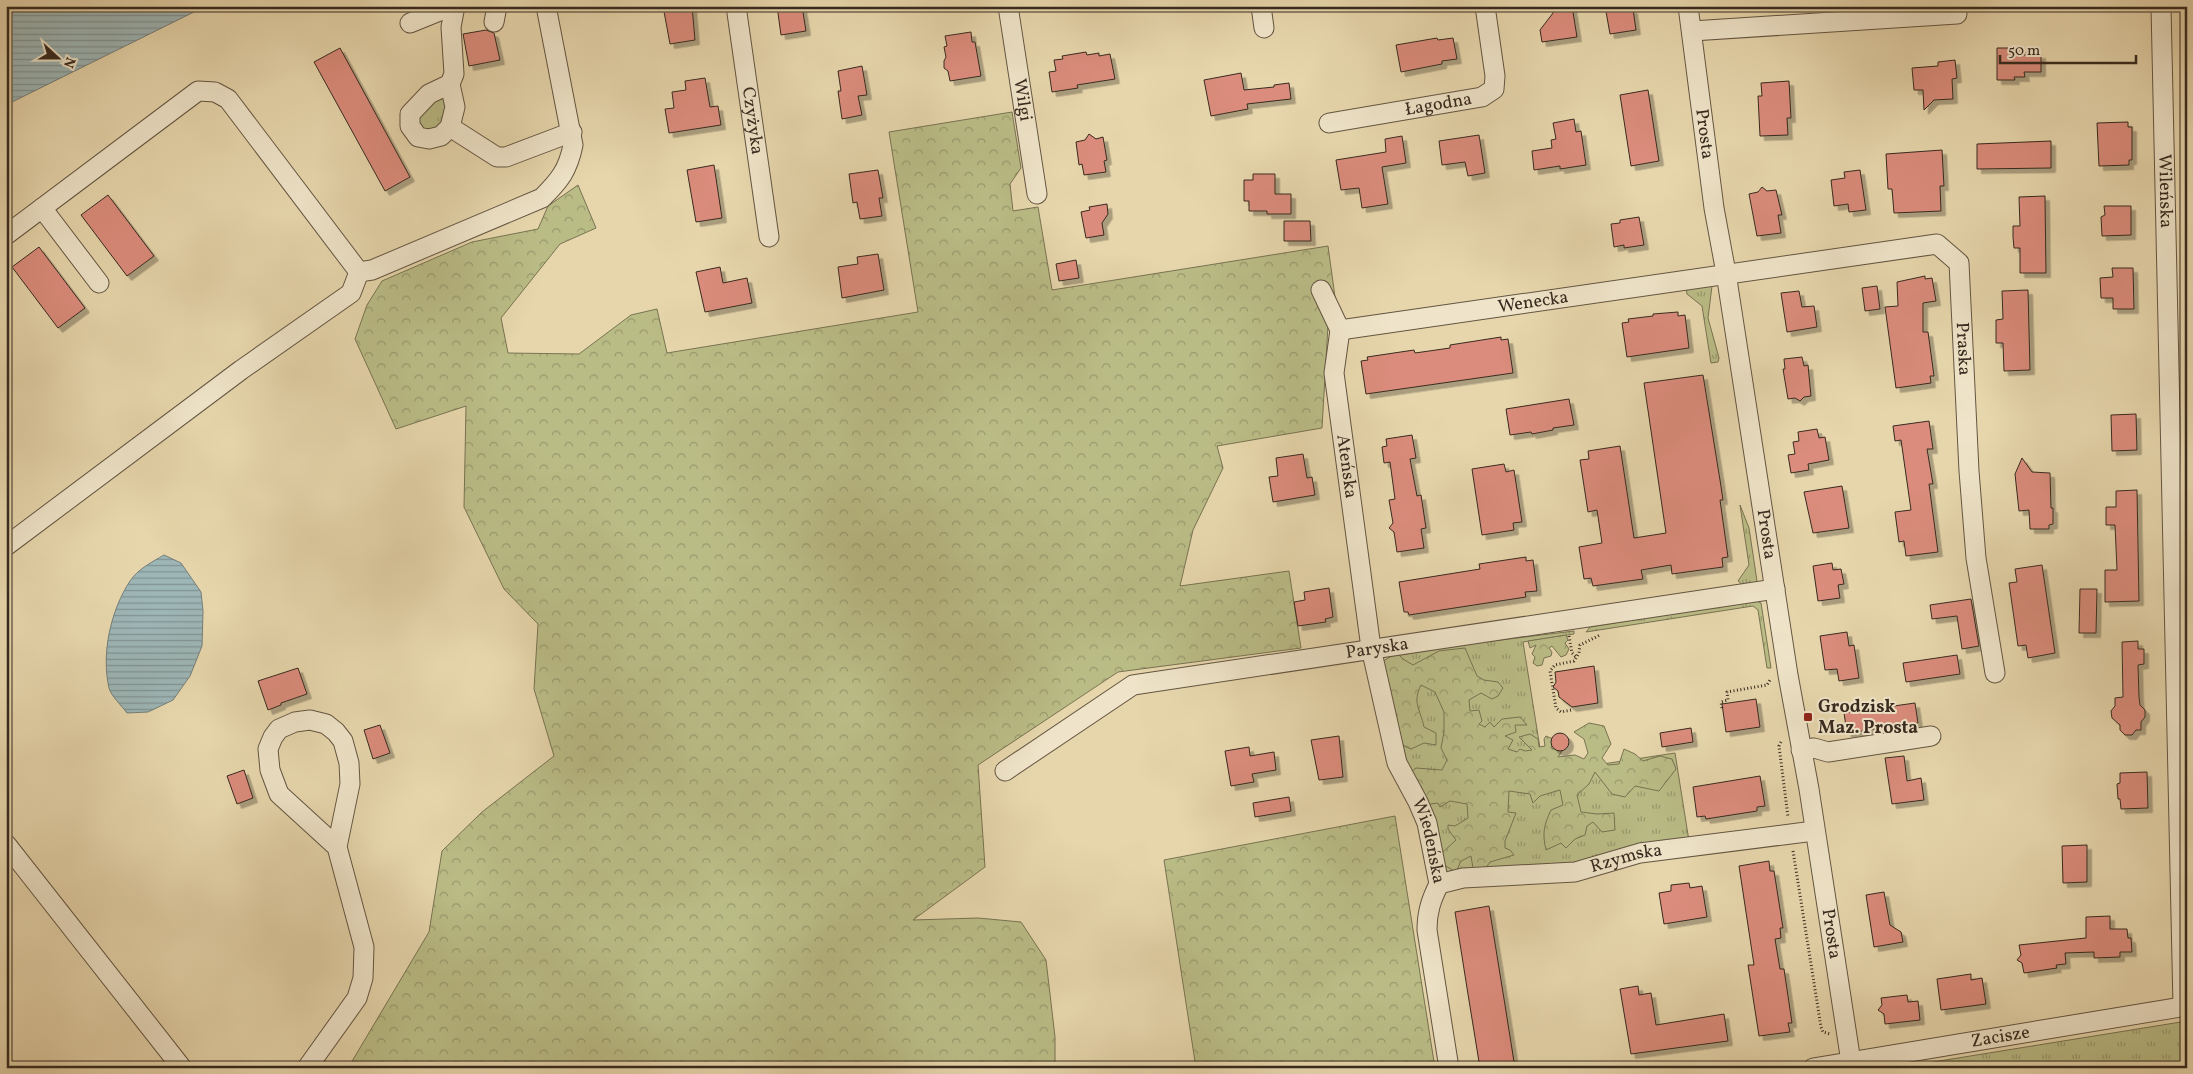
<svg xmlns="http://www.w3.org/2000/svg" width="2193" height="1074" font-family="Vollkorn,serif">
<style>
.grass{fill:url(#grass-tufts);stroke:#787352}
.forest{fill:url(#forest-crowns);stroke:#787352}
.water{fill:url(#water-rules);stroke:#747e7a}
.building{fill:#db8c7b;stroke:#372a1f;filter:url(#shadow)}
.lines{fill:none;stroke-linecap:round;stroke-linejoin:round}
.minor-casing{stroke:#635542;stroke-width:21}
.path{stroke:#372a1f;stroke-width:3;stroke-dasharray:1 2.5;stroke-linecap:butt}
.minor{stroke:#efe4c9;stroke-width:19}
.poi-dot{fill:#8f2418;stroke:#efe4c9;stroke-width:2}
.labels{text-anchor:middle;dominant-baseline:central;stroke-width:4;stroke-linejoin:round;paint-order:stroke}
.street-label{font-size:18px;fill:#372a1f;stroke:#efe4c9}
.poi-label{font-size:18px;font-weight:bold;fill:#372a1f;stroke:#efe4c9;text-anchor:start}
</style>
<defs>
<pattern id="grass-tufts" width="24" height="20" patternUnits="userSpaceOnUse" patternTransform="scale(1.25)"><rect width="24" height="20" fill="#babc86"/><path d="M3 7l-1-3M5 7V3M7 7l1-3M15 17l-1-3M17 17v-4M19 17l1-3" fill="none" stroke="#98996d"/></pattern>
<pattern id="forest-crowns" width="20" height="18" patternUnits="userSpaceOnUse" patternTransform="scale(1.25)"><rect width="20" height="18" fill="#babc86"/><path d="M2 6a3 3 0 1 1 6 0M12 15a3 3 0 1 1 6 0" fill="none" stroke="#98996d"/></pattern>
<pattern id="water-rules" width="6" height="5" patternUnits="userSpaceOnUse" patternTransform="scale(1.25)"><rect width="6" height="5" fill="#9db6b6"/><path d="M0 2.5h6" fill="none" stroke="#819493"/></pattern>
<filter id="shadow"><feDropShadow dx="4.5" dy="4.5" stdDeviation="0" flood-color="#0004"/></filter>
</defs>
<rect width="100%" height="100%" fill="#e7d6ac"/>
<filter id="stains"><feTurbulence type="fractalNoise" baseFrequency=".004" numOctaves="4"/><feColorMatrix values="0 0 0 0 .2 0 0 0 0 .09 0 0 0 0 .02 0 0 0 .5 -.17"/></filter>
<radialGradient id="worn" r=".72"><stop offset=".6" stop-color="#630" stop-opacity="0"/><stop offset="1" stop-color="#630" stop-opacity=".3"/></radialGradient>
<path class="grass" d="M442,94L450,104L438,130L420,131L418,112Z
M1712,286L1708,318L1719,358L1718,362L1711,363L1702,306L1687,294L1686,287Z
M1740,505L1749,528L1757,581L1754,585L1744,586L1738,581L1749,565Z
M1755,600L1761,603L1771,668H1767L1758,610L1753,606L1586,632L1590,627Z
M1574,631V634L1523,642L1544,773L1675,753L1689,841L1592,863L1447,873L1443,870L1407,773L1381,671L1393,657L1403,652Z
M2187,1021V1068H1896Z"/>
<path class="forest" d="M1012,112L1021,168L1010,184L1013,211L1038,207L1052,290L1328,246L1335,297L1328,325L1322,428L1217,446L1223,468L1193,530L1180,586L1289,571L1301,648L1118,672L978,765L985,867L913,920L978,918L1021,922L1046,960L1055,1037V1068H348L429,932L442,851L482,812L554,756L534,689L538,624L504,589L464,507L466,406L396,429L355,339L367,305L382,281L472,242L538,229L548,206L578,185L596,228L560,244L501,318L508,353L579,354L631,315L657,309L667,353L918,312L889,132Z
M1566,635L1568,640L1565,643L1569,649L1566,655L1561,657L1552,646L1549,648L1552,652L1551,656L1544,658L1542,665L1537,666L1533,663L1535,657L1532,654L1536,645L1530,648L1528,641Z
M1465,648L1477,676L1484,680L1498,682L1503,688L1498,696L1492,699L1481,693L1469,700L1470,711L1479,710L1482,721L1479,724L1485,727L1490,722L1494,727L1502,719L1520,717L1527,725H1515L1516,732L1505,736L1513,740L1508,749L1517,752L1520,749L1525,751L1532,750L1519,737L1530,734L1538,739L1539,747L1545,746L1544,739L1546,736L1553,739L1551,748L1562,751L1558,757L1575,755L1584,759L1588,753L1584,739L1574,732L1589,723L1604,726L1611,744L1602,758L1608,765L1619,764L1624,749L1635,754L1643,761L1660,756L1672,759L1676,769L1659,791L1635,786L1625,797L1612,794L1595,772L1589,784L1577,795L1581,812L1597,814L1614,813L1615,830L1602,832L1593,822L1587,826L1585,835L1575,839L1566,848L1561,843L1546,850C1542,833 1544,825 1551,810L1563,805L1560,790L1540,796L1533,803L1530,794L1509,791L1508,812L1516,813L1505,841V848L1510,850L1514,855L1490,862L1481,875L1473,868L1471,856L1461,861L1456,872L1444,865L1442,853L1456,840L1448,829V825L1455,826L1468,818L1467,804L1450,801L1440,807L1438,803L1423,805L1411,772L1416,768L1442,770L1447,760L1441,748L1444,732V712L1435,692L1421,685C1412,703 1420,708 1424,727L1436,733V745L1424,743L1411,749L1404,746L1398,737L1383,661L1397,653L1403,659L1413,665L1439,651Z
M1395,816L1435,1068H1196L1164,860Z"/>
<path class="water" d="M6,6H206L6,105Z
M164,555L181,563L201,592L203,611L202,646L190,676L173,700L148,712L127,713C122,706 111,696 109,688C101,653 111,610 130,581C138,569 152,562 164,555Z"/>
<path class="building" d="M663,6H692L695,40L670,44Z
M777,6H802L806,31L781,35Z
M1552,6H1572L1577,37L1542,42L1540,30L1553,13Z
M1605,6H1630V9H1633L1636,30L1610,34Z
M486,30L494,33L500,60L469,66L463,34Z
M971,32L972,42H975L981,76L950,81L948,71L944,68V61L946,57L944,47L947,46L945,36Z
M1437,38L1438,40L1453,38L1457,59L1442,61V64L1401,72L1396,45Z
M340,48L410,177L385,191L314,62Z
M1997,48H2024V55L2041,54V72H2024L2025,77H2014L2015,80H1997Z
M1086,52L1087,55L1099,53V56L1110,54L1115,79L1077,85L1078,88L1052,92L1049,72L1056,71L1054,60L1063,59L1062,56Z
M1955,60L1957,78L1952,79L1953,99L1934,100L1924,110L1923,90H1914L1912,68L1938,66V62Z
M862,66L867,95L858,96L862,115L842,119L838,91H841L838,71Z
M1241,73L1244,90L1274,87V85L1289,83L1291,99L1247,104L1248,109L1211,116L1204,80Z
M705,78L710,107L718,106L721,125L669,133L665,109L674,108L672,92L686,90L685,81Z
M1789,81L1791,118H1787L1788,135L1760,136L1758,96H1762L1761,83Z
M1648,90L1659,161L1631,166L1620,95Z
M1574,119L1576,132L1581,131L1586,165L1560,169V166L1534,170L1532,151L1552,148L1551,140L1556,139L1553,123Z
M2128,122V127H2132V160H2129V165L2099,166L2097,123Z
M1089,134L1096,139L1103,137L1107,160L1104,161L1106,172L1084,175L1082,164L1079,165L1076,142L1085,140Z
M1479,135L1485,173L1468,176L1465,162L1442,165L1439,141Z
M1402,136L1406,163L1382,167L1388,204L1362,208L1359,188L1341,190L1336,160L1386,152L1385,139Z
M2051,141V168L1977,169V144Z
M1942,150L1944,186H1940L1941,211L1894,213L1892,189H1888L1886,154Z
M714,165L722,218L696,222L687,170Z
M878,170L883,198H879L882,216L860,219L857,202L853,203L849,174Z
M1860,170L1866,210L1849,212L1848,204L1834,206L1831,180L1845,178L1844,172Z
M1253,174H1275V194H1291V214H1267V211H1249V201H1244V180H1253Z
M1762,187L1767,191L1776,190L1782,215H1778L1781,233L1757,236L1749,194L1758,192Z
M108,195L154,256L127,276L81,215Z
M2045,196L2046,273H2020V248H2014L2013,237V226H2020L2019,197Z
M1107,204L1108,214L1102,223L1104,235L1086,238L1081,212L1090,210L1089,207Z
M2104,206H2131V235L2102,236L2101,217L2105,215Z
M1639,217L1644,245L1624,248V245L1614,247L1611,224L1620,223V220Z
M1284,221H1310L1311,241H1284Z
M39,247L85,308L58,328L12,267Z
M878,254L884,290L842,298L838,267L858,264L857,257Z
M1076,260L1079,278L1059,281L1056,264Z
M720,267L723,283L747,278L752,303L705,312L696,272Z
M2112,268H2133L2134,309H2113V298H2101L2100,278L2113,277Z
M1925,276V279L1932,278L1936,301L1923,303V332H1928L1934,376H1930L1931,383L1896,388L1885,307L1898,306L1897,282Z
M1877,286L1880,309L1865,311L1862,288Z
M2028,290L2030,370L2004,371L2003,343H1996V320L2003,319L2002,291Z
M1799,291L1802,307L1814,306L1817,327L1787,332L1781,293Z
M1678,312V316L1685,315L1689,348L1627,357L1622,323L1629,322L1628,319L1653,316V314Z
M1501,337V340L1508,339L1513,373L1366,394L1361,361L1368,360L1367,357L1414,350L1415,353L1450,348V345Z
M1802,357L1804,366L1808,365L1811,396L1804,397L1800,401L1795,398L1788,399L1783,369H1785L1784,359Z
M1703,375L1720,480L1723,500H1720L1728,557L1722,558L1723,567L1672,574L1671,565L1641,570L1643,579L1593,586L1591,578L1584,579L1579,547L1602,543L1597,510L1588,512L1580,460L1589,459L1588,451L1620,446L1634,538L1666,533L1644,383Z
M1569,399L1574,425L1553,428V430L1532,434L1531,432L1510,435L1506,409Z
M2136,414L2137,450L2112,451L2111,415Z
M1929,421L1933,449H1927L1933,484H1929L1938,552L1906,556L1904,541L1899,542L1895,512L1911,510L1901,440L1895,441L1893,426Z
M1817,429L1819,438L1825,437L1829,460L1808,464L1809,470L1791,473L1788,455L1795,454L1793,442L1799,441L1798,432Z
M1412,435L1416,458L1410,459L1417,496L1421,495L1426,528L1421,529L1424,548L1397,552L1394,532L1389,528L1393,523L1389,500L1395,499L1390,462L1384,463L1382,447L1387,446L1386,439Z
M1303,454L1307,478L1312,477L1315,495L1273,502L1269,477L1278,476L1276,458Z
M2022,458L2032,472L2050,473L2051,508H2053V524L2049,525V529H2030L2029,510L2019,511L2015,474Z
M1504,464L1506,472L1514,470L1522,522L1513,523L1514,530L1482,535L1472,469Z
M1842,486L1849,528L1813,533L1804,492Z
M2137,490L2139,601L2105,602V570H2117L2115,525H2106V507H2116V491Z
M1526,557V561L1533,560L1537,591L1525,592L1526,597L1409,615L1408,612H1404L1399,582L1480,569L1479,564Z
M1832,563L1833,570L1841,569L1844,584L1838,585L1840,598L1818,601L1813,566Z
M2042,565L2055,653L2028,658L2026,645L2018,646L2009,583L2017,582L2015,569Z
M1329,588L1333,617L1325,619L1326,622L1298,626L1294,602L1305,600L1304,592Z
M2080,589H2097L2096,633H2079Z
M1971,599L1979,646L1962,649L1957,616L1932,619L1930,605Z
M1847,632L1849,646L1854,645L1859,678L1839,681L1837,669L1825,670L1820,636Z
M2138,641V649H2144V664L2138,665L2139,697L2140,705L2145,710V717L2141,722V730H2136L2132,735H2125L2120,730V725L2112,718L2111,711L2115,706V698L2123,697L2122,642Z
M1957,655L1960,674L1906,682L1903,663Z
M1594,666L1598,703L1572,707L1559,697L1558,691L1553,687L1556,682L1555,672Z
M298,668L307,694L281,703V705L268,710L258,681Z
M1756,699L1760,727L1726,732L1722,704Z
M1915,703L1918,723L1847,733L1844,713Z
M380,725L390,753L373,759L364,730Z
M1691,728L1693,742L1662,747L1660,733Z
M1551 742a9 9 0 1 1 18 0a9 9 0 1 1-18 0Z
M1339,736L1343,777L1319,780L1311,740Z
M1249,747L1250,756L1274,752L1276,770L1252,774L1254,782L1231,786L1225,751Z
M1904,756L1907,781L1921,778L1924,800L1892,804L1885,758Z
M244,770L253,798L237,804L227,776Z
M2147,772L2148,808L2121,809L2120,799H2118L2117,784L2120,783V773Z
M1760,776L1765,806L1757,807V811L1706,819L1705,816L1697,817L1693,787Z
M1289,797L1291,811L1255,817L1253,803Z
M2087,845V882L2063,883L2062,846Z
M1769,861L1770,871H1774L1783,928H1780L1781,938L1775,939L1780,969H1784L1792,1023H1788L1790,1032L1759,1036L1748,965H1754L1739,866Z
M1689,883L1690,888L1702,886L1707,917L1664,924L1659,893L1671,891V885Z
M1884,892L1890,925L1901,932L1903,942L1874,947L1866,895Z
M1489,906L1505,1005L1515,1068H1480L1467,988L1455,912Z
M2110,916V929H2127L2128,938H2131L2132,952H2120V957L2094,958V952L2065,953L2066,964L2056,965L2057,968L2024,973L2022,963L2017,960L2021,955L2019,945L2086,938V917Z
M1971,974V980L1982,978L1986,1004L1941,1010L1937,979Z
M1638,986L1639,995L1651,993L1656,1025L1724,1014L1728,1041L1631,1054L1620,989Z
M1907,995L1908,1002L1918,1001L1920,1020L1885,1024L1884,1014L1878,1010L1882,1005L1881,998Z"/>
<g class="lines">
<defs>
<g id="minor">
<path id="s1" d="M736,6L769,237"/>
<path id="s2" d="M1008,6L1037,194"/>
<path d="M1261,6L1264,28"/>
<path id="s3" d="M1688,6L1714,208L1726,273L1788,675L1809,789L1851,1062L1855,1068"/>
<path id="s4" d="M2161,6L2183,1006"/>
<path d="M494,22L497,6"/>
<path d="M410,23L452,6"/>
<path d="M1692,31L1957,14"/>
<path d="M450,84L429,94L410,114V126L418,137L429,139L441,136L450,127L455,107L450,84L454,74L451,27L455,6"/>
<path id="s5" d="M1329,123L1482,97L1494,89L1495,76L1485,6"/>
<path d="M450,127L497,157H506L572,132"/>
<path d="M42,208L99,283"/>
<path d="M6,235L198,91L215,92L228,99L359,272"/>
<path d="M359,272L372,270L542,198C560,180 568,170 573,145L546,6"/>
<path id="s6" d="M1321,290L1340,330L1334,373L1371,648L1397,763L1418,802L1427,823L1439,884C1431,900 1427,912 1427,930L1449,1068"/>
<path id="s7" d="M1340,330L1937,244L1959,263L1969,471L1976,558L1995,673"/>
<path d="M6,546L241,370L351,293L359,272"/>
<path d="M1801,750L1814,748L1828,752L1931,736"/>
<path id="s8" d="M1005,771L1133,685L1775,589"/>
<path d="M6,844L182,1068"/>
<path id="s9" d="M1439,884L1463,878L1575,872L1640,853L1814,831"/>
<path d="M307,1068L357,998L363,978L364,947L337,847L350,784L349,763L343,741L336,732L326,724L310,720L295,722L279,729L273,737L268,749L270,770L279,794L337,847"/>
<path id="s10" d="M1813,1068L2187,1006"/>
</g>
</defs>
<use href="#minor" class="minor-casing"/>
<path class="path" d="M1569,636L1572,653L1576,657
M1722,708L1721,702L1728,700L1727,692L1767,685L1770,680
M1571,710L1561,712L1556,708L1550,671L1555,665L1574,661L1579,653L1580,645L1600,635
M1781,742L1779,746L1788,817
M1793,851L1821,1027L1823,1032L1830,1034"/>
<use href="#minor" class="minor"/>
</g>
<rect class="poi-dot" x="1803" y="712" width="10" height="10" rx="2.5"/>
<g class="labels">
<g class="street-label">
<text stroke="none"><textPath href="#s2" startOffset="95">Wilgi</textPath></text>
<text stroke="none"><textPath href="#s5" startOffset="111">Łagodna</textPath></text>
<text stroke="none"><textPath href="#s1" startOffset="116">Czyżyka</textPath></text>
<text stroke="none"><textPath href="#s3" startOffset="129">Prosta</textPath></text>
<text stroke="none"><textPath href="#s4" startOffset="185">Wileńska</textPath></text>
<text stroke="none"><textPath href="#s7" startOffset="195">Wenecka</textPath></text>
<text stroke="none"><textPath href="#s7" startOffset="718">Praska</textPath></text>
<text stroke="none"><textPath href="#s6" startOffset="182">Ateńska</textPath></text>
<text stroke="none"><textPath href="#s3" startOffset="534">Prosta</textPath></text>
<text stroke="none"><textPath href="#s8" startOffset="401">Paryska</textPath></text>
<text stroke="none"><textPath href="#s6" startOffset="568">Wiedeńska</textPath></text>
<text stroke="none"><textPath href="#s9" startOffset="190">Rzymska</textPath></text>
<text stroke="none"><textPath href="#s3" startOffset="939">Prosta</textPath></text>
<text stroke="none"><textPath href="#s10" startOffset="190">Zacisze</textPath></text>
</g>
<g class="poi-label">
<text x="1818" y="707">Grodzisk<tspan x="1818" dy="21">Maz. Prosta</tspan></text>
</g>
</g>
<rect width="2193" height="1074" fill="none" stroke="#e7d6ac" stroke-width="25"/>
<rect x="8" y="8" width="2178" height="1059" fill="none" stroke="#372a1f" stroke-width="2.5"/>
<rect x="12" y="12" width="2168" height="1049" fill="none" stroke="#372a1f"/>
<g transform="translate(58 58) rotate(111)" stroke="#efe4c9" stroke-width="4" paint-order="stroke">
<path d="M0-4L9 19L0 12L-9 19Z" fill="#372a1f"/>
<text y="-8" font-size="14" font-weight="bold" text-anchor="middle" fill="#372a1f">N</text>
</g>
<path d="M2000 55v8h136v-8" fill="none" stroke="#372a1f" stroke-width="2.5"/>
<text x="2008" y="55" font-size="15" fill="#372a1f" stroke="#efe4c9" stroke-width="4" paint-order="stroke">50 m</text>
<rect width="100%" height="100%" filter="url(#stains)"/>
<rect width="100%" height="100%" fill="url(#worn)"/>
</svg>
